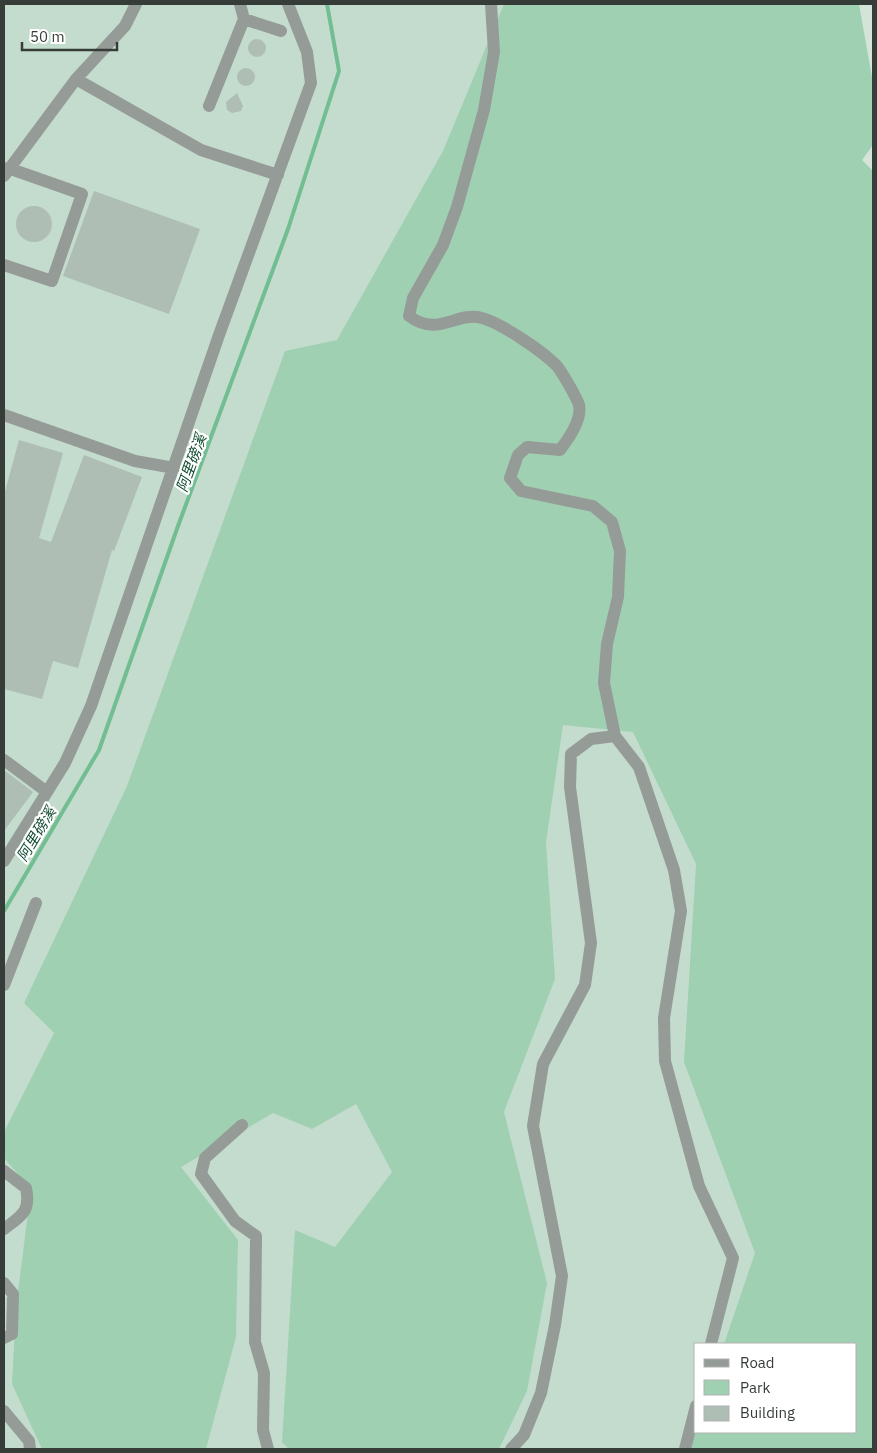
<svg xmlns="http://www.w3.org/2000/svg" width="877" height="1453" font-family="'IBM Plex Sans','Noto Sans TC',sans-serif">
<style>
.built{fill:#c4dccd}
.green{fill:#a0d0b2}
.lines{fill:none;stroke-linecap:round;stroke-linejoin:round}
.stream{stroke:#72bd92;stroke-width:4}
.building{fill:#aebeb4}
.minor{stroke:#959b97;stroke-width:12}
.labels{text-anchor:middle;dominant-baseline:central;stroke-width:4.5;stroke-linejoin:round;paint-order:stroke}
.water-label{font-size:15px;font-style:italic;fill:#114c2f;stroke:#fff}
</style>
<rect width="100%" height="100%" fill="#d4e4d9"/>
<path class="built" d="M4,4H586L656,466L827,1344H696V1432L818,1449H4Z"/>
<path class="green" d="M504,4H859L873,83V145L862,160L873,171V1449H689L696,1432H856V1344H724L755,1253L684,1062L696,864L633,732L563,725L546,842L555,979L504,1112L547,1283L527,1391L499,1449H289L282,1442L295,1230L335,1247L392,1172L356,1104L312,1129L273,1113L181,1167L238,1240L236,1337L206,1449H42L12,1384L16,1308L31,1189L4,1158V1132L54,1033L24,1003L127,786L285,351L337,340L443,151Z"/>
<g class="lines">
<path class="stream" d="M4,911L99,750L178,526L288,229L339,71L327,4"/>
</g>
<path class="building" d="M248 48a9 9 0 1 1 18 0a9 9 0 1 1-18 0Z
M237 77a9 9 0 1 1 18 0a9 9 0 1 1-18 0Z
M237,93L243,106L241,111L232,113L227,110L226,102Z
M94,191L200,229L169,314L63,276Z
M16 224a18 18 0 1 1 36 0a18 18 0 1 1-36 0Z
M19,440L63,453L39,538L51,542L84,455L142,477L114,551L112,550L78,668L53,661L42,699L4,689V495Z
M4,770L33,792L4,831Z"/>
<g class="lines">
<path class="minor" d="M491,4L494,52L484,110L457,207L443,245L413,298L409,316C439,338 455,311 482,318C501,323 542,351 556,365C561,370 577,398 579,405C582,420 569,438 560,450L527,447L518,455L510,478L521,491L593,506L612,522L620,551L618,597L607,644L604,683L615,736
M244,19L281,31
M76,79L125,26L136,4
M209,106L244,19L240,4
M4,176L76,79L201,150L278,175
M4,265L52,281L82,194L8,168
M4,415L135,461L174,468
M4,760L47,792
M4,861L65,763L91,706L219,335L311,83L307,52L288,4
M4,985L36,903
M242,1125L205,1158L201,1174L235,1221L256,1236L255,1342L264,1373L263,1430L268,1449
M4,1171L26,1188C31,1212 21,1216 4,1229
M4,1283L13,1294L12,1334L4,1338
M4,1411L29,1441L30,1449
M511,1449L524,1435L541,1393L555,1325L562,1276L533,1126L543,1064L585,985L591,943L570,787L571,754L591,739L615,736L639,767L674,870L681,911L664,1018L665,1061L699,1186L733,1258L711,1344
M685,1449L696,1406"/>
</g>
<g class="labels">
<g class="water-label">
<text transform="translate(191 463) rotate(-70)">阿里磅溪</text>
<text transform="translate(36 834) rotate(-59)">阿里磅溪</text>
</g>
</g>
<rect width="877" height="1453" fill="none" stroke="#363d39" stroke-width="10"/>
<rect x="694" y="1343" width="162" height="90" fill="#ffffff" stroke="#afb1b0"/>
<rect x="704" y="1359" width="25" height="8" fill="#959b97" stroke="#afb1b0"/>
<text x="740" y="1368" font-size="15" fill="#363d39">Road</text>
<rect x="704" y="1380" width="25" height="15" fill="#a0d0b2" stroke="#afb1b0"/>
<text x="740" y="1393" font-size="15" fill="#363d39">Park</text>
<rect x="704" y="1406" width="25" height="15" fill="#aebeb4" stroke="#afb1b0"/>
<text x="740" y="1418" font-size="15" fill="#363d39">Building</text>
<path d="M22 42v8h95v-8" fill="none" stroke="#363d39" stroke-width="2.5"/>
<text x="30" y="42" font-size="15" fill="#363d39" stroke="#ffffff" stroke-width="4" paint-order="stroke">50 m</text>
</svg>
